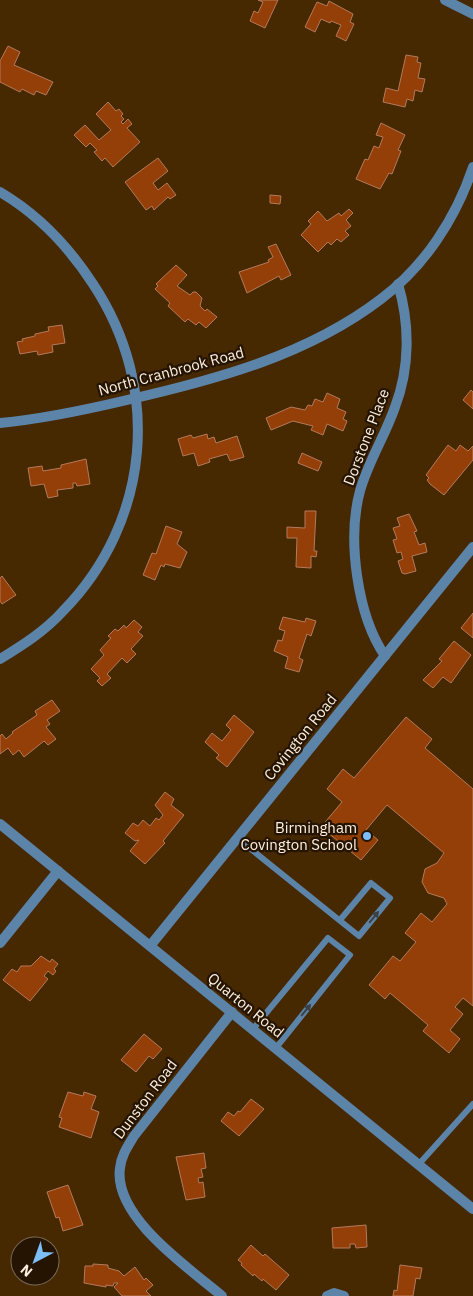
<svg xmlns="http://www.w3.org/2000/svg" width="473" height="1296" font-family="'IBM Plex Sans',sans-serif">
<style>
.building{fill:#933f07;stroke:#b47a5d}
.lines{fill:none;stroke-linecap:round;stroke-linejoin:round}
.service{stroke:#5c84a9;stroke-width:6}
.minor{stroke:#5c84a9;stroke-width:10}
.tertiary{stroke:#5c84a9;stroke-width:10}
.oneway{fill:#3b4145}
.poi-dot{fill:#7cbef9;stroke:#251402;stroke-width:2}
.labels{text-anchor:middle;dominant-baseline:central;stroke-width:4.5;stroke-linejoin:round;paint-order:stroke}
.street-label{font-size:15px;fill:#fdefe0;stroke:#251402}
.poi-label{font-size:15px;fill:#fdefe0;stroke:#251402;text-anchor:end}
</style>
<rect width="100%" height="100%" fill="#462801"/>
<path class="building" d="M258,0H278L265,28L250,21L254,11L258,13L263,2Z
M329,1L353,14L350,22L354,24L346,41L336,36L341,25L331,21L330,23L321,19L315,32L305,27L317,2L327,6Z
M8,46L20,52L14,65L53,82L46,95L36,91L34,95L22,89L20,92L0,82V61Z
M406,55L418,57L417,62L421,63L418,78L425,79L422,92L415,90L413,101L407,99L405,107L383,102L386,88L398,91Z
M108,102L116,111L119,109L123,114L121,116L124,119L121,122L123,124L128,119L132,124L127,128L140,142L113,167L105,158L102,161L94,152L97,150L90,143L86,147L74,135L85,125L99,140L111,130L96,114Z
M381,123L405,135L398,150L401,151L392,174L389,173L380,189L356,179L365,159L368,160L374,146L379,148L383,137L376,135Z
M158,158L168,171L153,183L158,190L167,183L176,195L170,199L168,197L154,210L152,206L146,210L125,182Z
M270,195L281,196L280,204L270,203Z
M349,209L353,213L346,220L351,226L345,231L349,235L341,242L337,239L331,245L328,242L318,252L301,235L311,224L308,221L318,211L327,221L339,213L341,216Z
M276,244L291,275L281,280L279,276L247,293L239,272L269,262L268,260L273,257L268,247Z
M176,265L187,275L177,286L190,295L193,292H196L202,298L200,306L205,311L207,309L217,317L206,328L199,322L196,325L188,319L185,322L168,306L170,303L155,289L158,286L156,284Z
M62,325L65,343L52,345L53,352L38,355L37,351L20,354L17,342L23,341L22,339L35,336V334L49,331L48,327Z
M471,390L473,392V409L463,400Z
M327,393L340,399L337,408L346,412L343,419L347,421L343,431L327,424L323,435L311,430L313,426L293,421L271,430L266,418L291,407L305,410L308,405L312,406L315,399L323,402Z
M207,434L208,439L214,437L216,443L237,436L244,457L230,461L227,454L209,459L210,462L198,466L194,453L183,456L178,439L191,435L193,438Z
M448,445L456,451L460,445L468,451L473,446V460L444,495L430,484L427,480L429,478L426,475Z
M302,453L322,462L318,471L298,463Z
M86,459L90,484L77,486L76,483H73V488L57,490L58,496L48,498L44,484L31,486L28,468L42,466L43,471L61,468V465Z
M305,511H316L314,551H317L316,557L311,556V568L296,567L297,538H287V527L305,528Z
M409,514L417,531L414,532L419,545L425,543L427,552L412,556L416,571L405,574L402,573L398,561L403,559L401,552L397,553L393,540L397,539L393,528L400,526L397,518Z
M166,526L182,532L177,544L187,552L180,568L165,564L164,567L161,565L155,580L143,575L152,553L156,554Z
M2,576L16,595L2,604L0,601V578Z
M473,613V638L461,628Z
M283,617L305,622L306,618L316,621L311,636L307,634L299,658L303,660L299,672L285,668L288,657L274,651L278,640L282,641L285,631L279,629Z
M134,620L142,627L138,632L143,636L131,649L136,654L127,663L122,658L107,674L111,678L102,686L97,681L100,678L91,669L104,655L100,650L111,638L108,636L115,629L118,631L124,625L126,628Z
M454,641L471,655L451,683L443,677L433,688L423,680L442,661L439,659Z
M52,700L60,711L47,720L50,724L46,727L56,739L48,745L44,741L24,757L19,750L13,755L8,748L0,754V736L2,734L6,739L13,733L12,732L37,715L35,711Z
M234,715L254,732L227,767L216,758L219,755L205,742L212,733L222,741L231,730L226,725Z
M406,717L432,739L425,748L473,789V1006L463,998L455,1007L463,1014L450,1030L460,1039L449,1053L423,1031L428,1025L390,993L385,999L369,985L393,956L400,961L416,942L405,933L421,913L432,922L447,904L444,898L428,893L422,882L425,869L437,863L444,853L387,805L366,830L378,840L361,860L321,827L342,802L327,789L343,769L354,778Z
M165,792L174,799L171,805L184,815L163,841L165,843L145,864L130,851L139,840L135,841L125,833L133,823L138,826L143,820L150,826L156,818L159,820L163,815L155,805Z
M41,956L50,962L52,959L58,964L54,969L56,971L53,975L48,971L44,976L48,979L30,1001L3,980L12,969L17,972L21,966H31Z
M144,1034L162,1049L153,1059L149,1056L136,1072L121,1060Z
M68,1092L83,1096L84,1092L96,1096L91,1109L99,1112L91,1138L59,1127L62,1118L59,1117Z
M251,1099L264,1109L239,1136L221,1121L228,1112L234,1116L238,1111L240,1112Z
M204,1153L206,1168L201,1169L203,1177L198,1178L199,1183L203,1182L205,1197L186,1200L176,1157Z
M68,1185L83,1225L63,1231L59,1217L56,1218L47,1192Z
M366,1225L367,1247L356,1248L355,1244H350V1248H333L332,1228Z
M251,1245L263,1256L265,1254L289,1275L276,1290L263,1279L262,1281L254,1274L253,1276L241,1265L242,1263L238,1260Z
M93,1264L108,1265V1268L119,1271L124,1276L135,1267L144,1280L146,1278L153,1285L146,1291L151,1296H122L114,1287L118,1283H114L113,1286L106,1285V1287L84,1283L85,1266H93Z
M400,1265L422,1268L420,1279L416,1278L413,1296H393L394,1290L397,1291Z"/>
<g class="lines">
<path class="service" d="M237,838L359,936L390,898L371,883L340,920
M253,1029L328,938L350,955L276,1048
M419,1164L473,1104"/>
<path class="minor" d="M445,0L473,14
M0,192C39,215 69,247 93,284C162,388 151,521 63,611C45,631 23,645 0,659
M385,656C357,615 347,539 360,491C368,462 385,436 395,407C410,368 410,324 398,284
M0,943L58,871
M222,1296C189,1268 113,1217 120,1168C121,1156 128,1146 134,1136L232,1012
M327,1296L334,1293L344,1296"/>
<path class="tertiary" d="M0,423C43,419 85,410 127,400C215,380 308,355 381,299C425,266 456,218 473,167
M0,824L473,1209
M150,946L473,547"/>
</g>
<defs><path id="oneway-solid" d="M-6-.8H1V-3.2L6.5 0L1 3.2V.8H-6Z" transform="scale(1.25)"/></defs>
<g class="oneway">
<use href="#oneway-solid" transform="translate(374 917) rotate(-51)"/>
<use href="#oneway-solid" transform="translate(306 1010) rotate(-51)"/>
</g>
<circle class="poi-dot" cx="367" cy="836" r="5"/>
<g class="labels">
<g class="street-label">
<text transform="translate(171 371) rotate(-15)">North Cranbrook Road</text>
<text transform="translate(366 437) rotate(-69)">Dorstone Place</text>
<text transform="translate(300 737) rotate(-51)">Covington Road</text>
<text transform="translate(246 1005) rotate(39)">Quarton Road</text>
<text transform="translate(145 1099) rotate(-53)">Dunston Road</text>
</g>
<g class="poi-label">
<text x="357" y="827">Birmingham<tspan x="357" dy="17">Covington School</tspan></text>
</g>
</g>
<g transform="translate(35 1261) rotate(221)"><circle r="24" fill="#251402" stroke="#7b6c5b"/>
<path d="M0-4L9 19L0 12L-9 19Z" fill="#7cbef9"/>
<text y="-8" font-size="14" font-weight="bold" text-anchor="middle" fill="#fdefe0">N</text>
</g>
</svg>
